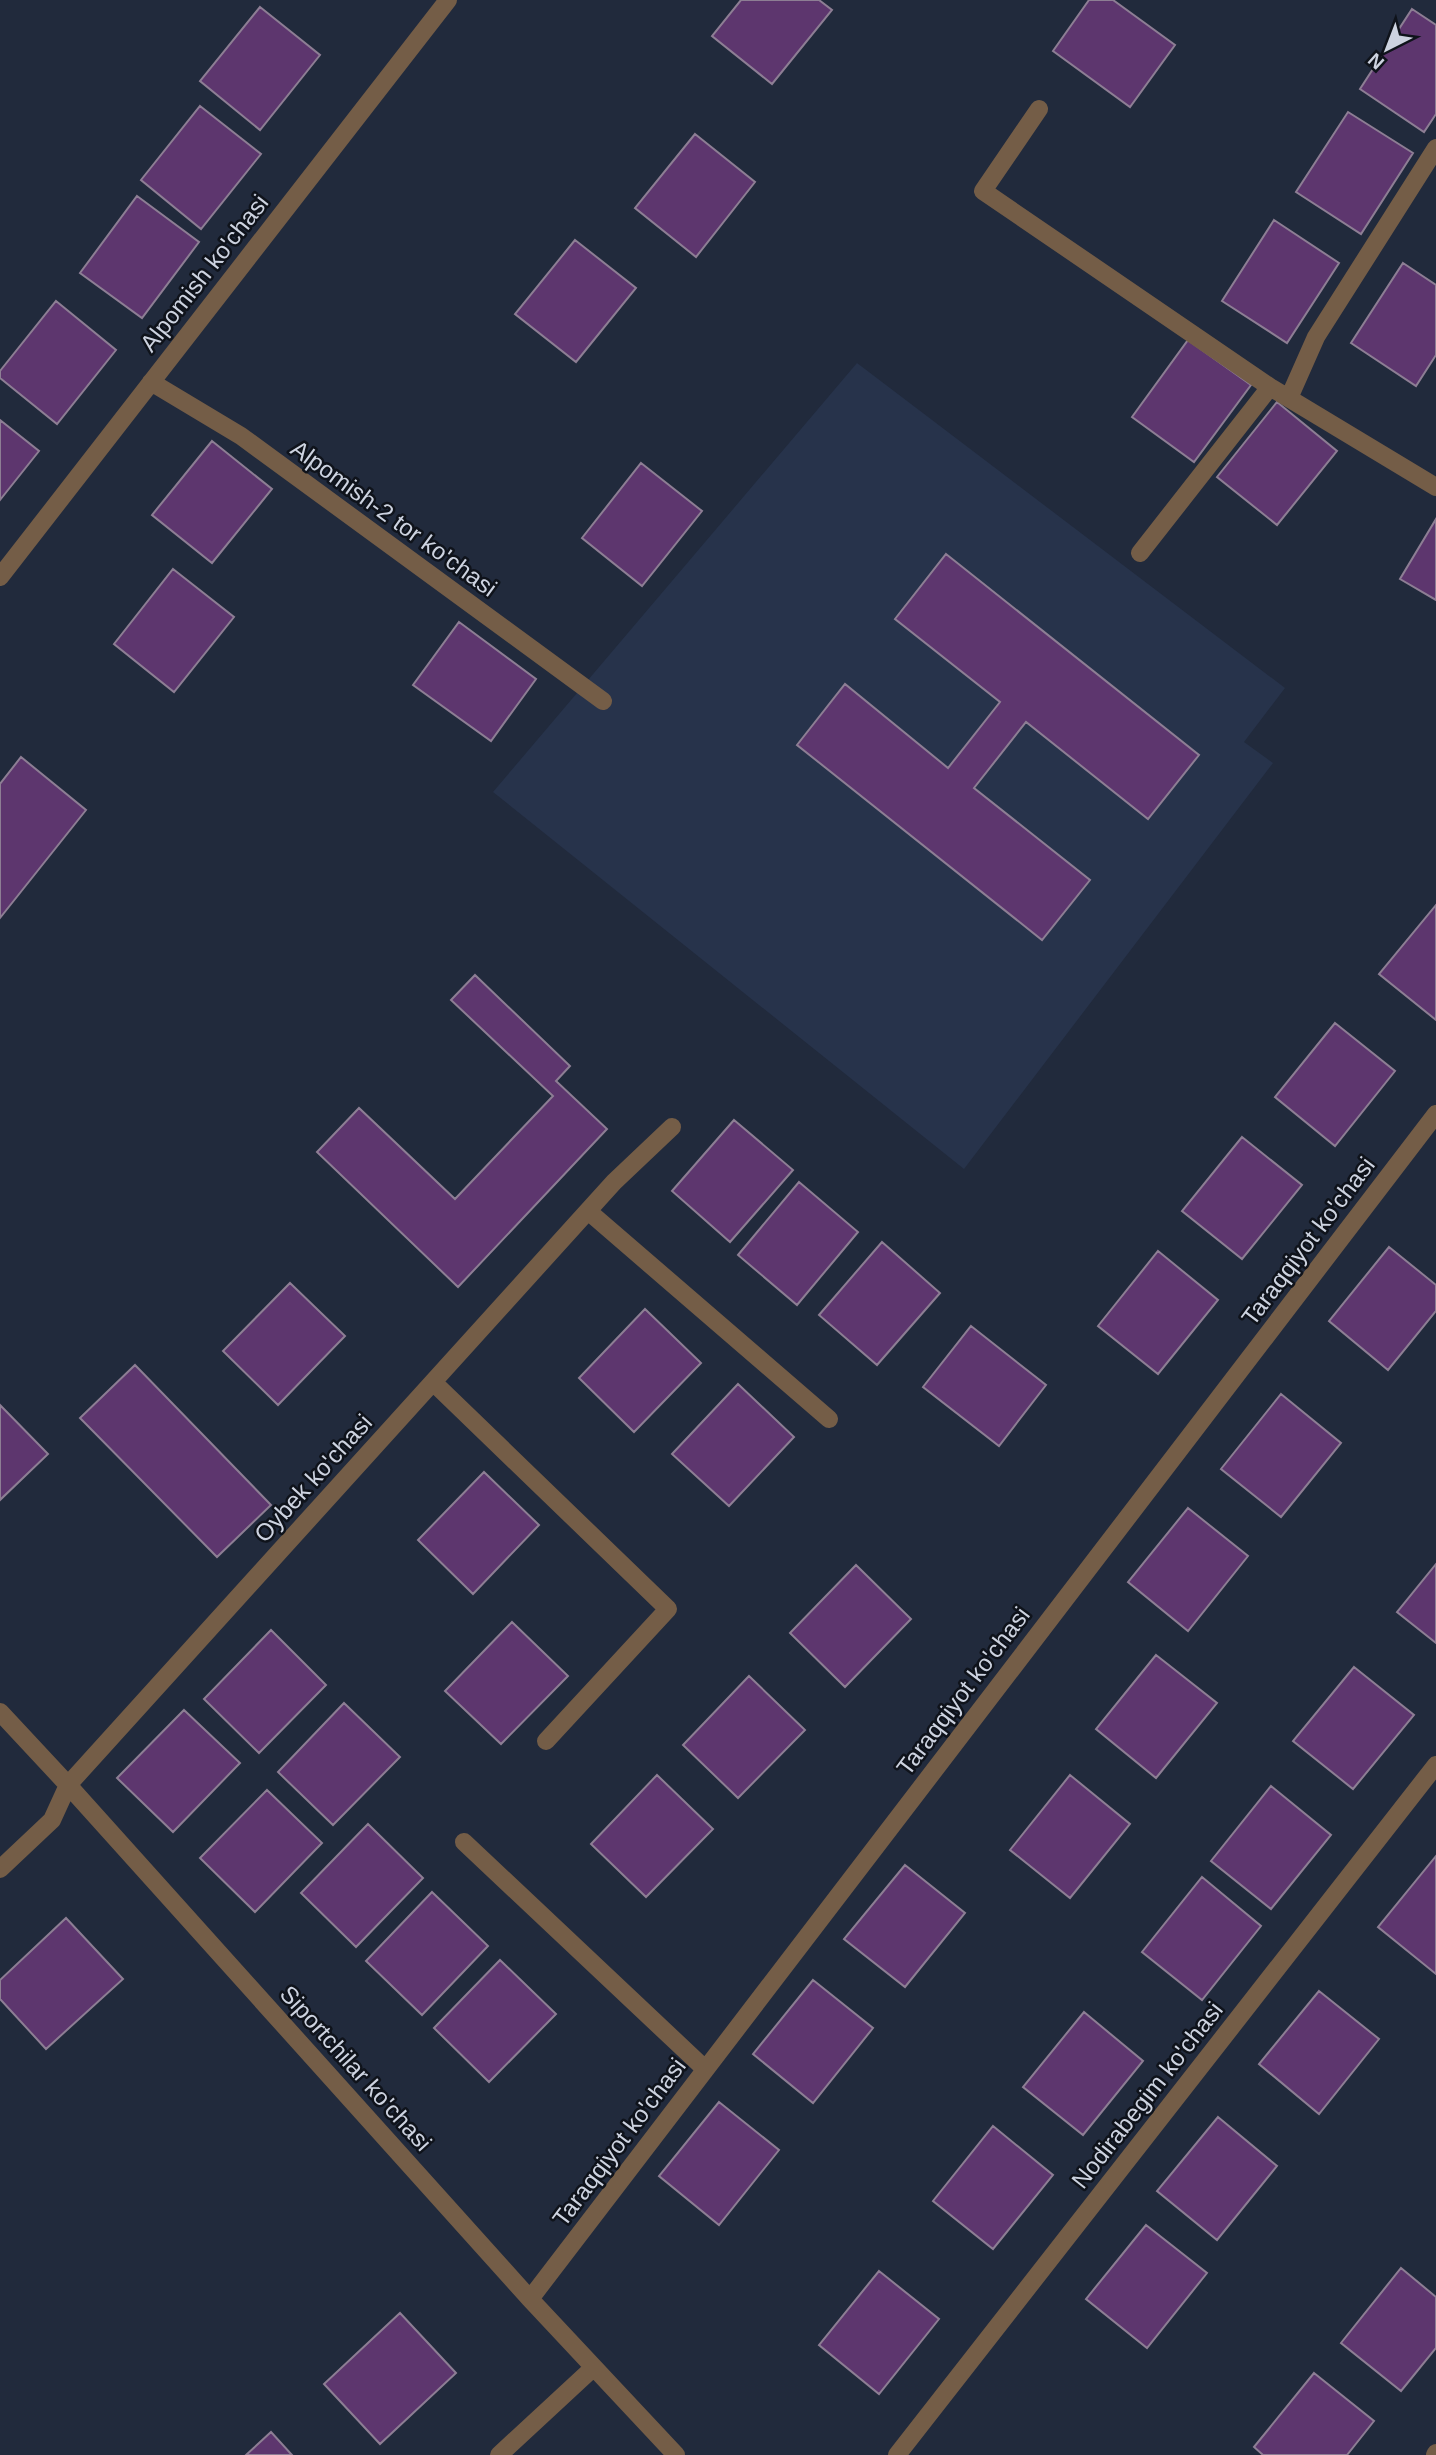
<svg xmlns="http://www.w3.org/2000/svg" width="1436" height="2455" font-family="Arial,sans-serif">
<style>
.built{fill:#27334b}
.building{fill:#5d366e;stroke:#8d7e94;stroke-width:2}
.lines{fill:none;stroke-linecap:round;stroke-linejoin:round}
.street{stroke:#745d47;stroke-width:18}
.labels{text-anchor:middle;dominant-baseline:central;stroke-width:5;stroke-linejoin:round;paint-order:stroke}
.street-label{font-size:24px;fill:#cdd3e0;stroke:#0f131b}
</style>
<rect width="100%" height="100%" fill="#212a3c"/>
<path class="built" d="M857,363L1285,688L1244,742L1273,763L964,1169L493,792Z"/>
<path class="building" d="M741,0H819L832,10L772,84L712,36Z
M1089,0H1113L1175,45L1130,107L1053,51Z
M260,7L320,55L260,130L200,81Z
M1412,9L1436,25V114L1424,132L1360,89Z
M200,106L261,154L201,229L141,180Z
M1348,112L1413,153L1361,234L1296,192Z
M695,134L755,182L696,257L635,208Z
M137,196L199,242L142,318L80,273Z
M1274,220L1339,263L1287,343L1222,301Z
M575,240L636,288L576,362L515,314Z
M1403,263L1436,285V355L1416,386L1351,343Z
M56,301L116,350L57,424L0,378V371Z
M1188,340L1251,385L1194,462L1132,417Z
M1277,402L1337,451L1277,525L1217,477Z
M0,420L39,451L0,500Z
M212,441L272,489L212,563L152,515Z
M641,463L702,511L642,586L582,538Z
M1436,519V600L1400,579Z
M946,554L1199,755L1148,819L1026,722L974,788L1090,880L1042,940L797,745L845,684L948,768L1000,702L895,619Z
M173,569L234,617L174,692L114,644Z
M459,622L536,679L491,741L413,685Z
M21,757L86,810L0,918V784Z
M1436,905V1020L1379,974Z
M475,975L570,1066L556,1081L607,1129L458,1287L317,1152L359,1108L455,1199L553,1096L451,1000Z
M1335,1023L1395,1071L1335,1146L1275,1097Z
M734,1120L793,1170L730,1242L672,1191Z
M1242,1137L1302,1185L1242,1259L1182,1211Z
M799,1182L858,1232L797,1305L738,1255Z
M882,1242L940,1293L877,1365L819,1315Z
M1389,1247L1436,1285V1311L1388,1370L1329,1321Z
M1158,1251L1218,1300L1158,1374L1098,1326Z
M290,1283L345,1336L278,1405L223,1351Z
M645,1309L701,1363L634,1432L579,1378Z
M971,1326L1046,1385L999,1446L923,1387Z
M135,1365L271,1505L217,1557L80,1418Z
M738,1384L794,1437L729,1506L672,1454Z
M1281,1394L1341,1443L1281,1517L1221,1469Z
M0,1405L48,1454L0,1500Z
M484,1472L539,1525L473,1594L418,1540Z
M1188,1508L1248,1556L1188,1631L1128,1582Z
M1436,1564V1643L1397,1612Z
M856,1565L911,1619L845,1687L790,1633Z
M512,1622L568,1676L501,1744L445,1691Z
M271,1630L326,1685L259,1753L204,1699Z
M1156,1655L1217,1703L1156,1778L1096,1729Z
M1354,1667L1414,1715L1353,1789L1293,1741Z
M749,1676L805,1730L738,1798L683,1745Z
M344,1703L400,1757L333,1825L278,1772Z
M184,1710L240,1763L173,1832L117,1778Z
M657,1775L713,1829L646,1897L591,1844Z
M1070,1775L1130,1824L1070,1898L1010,1850Z
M1271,1786L1331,1835L1271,1909L1211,1861Z
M267,1790L322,1843L255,1912L200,1858Z
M368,1824L423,1878L356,1947L301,1893Z
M1436,1856V1974L1378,1927Z
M905,1865L965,1913L905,1987L844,1939Z
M1202,1877L1261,1926L1202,2000L1142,1952Z
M432,1892L488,1946L422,2015L366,1961Z
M66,1918L123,1979L46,2049L0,1999V1980Z
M500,1960L556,2014L489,2082L434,2028Z
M813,1980L873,2028L813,2103L753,2054Z
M1319,1991L1379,2039L1319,2114L1259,2064Z
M1084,2012L1143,2061L1083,2135L1023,2087Z
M719,2102L779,2150L719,2225L659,2176Z
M1218,2117L1277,2166L1217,2240L1157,2191Z
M993,2126L1053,2175L993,2249L933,2201Z
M1146,2225L1207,2273L1147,2348L1086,2299Z
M1401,2268L1436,2297V2348L1401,2391L1341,2343Z
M879,2271L939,2319L879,2394L819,2345Z
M400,2313L456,2373L380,2444L324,2384Z
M1314,2373L1374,2421L1347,2455H1263L1254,2447Z
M271,2432L292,2455H246Z"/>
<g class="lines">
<path class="street" d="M1039,109L983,191L1270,387L1436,487
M151,382L241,436L603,701
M1289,398L1316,337L1436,148
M1140,553L1270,387
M0,577L448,0
M588,1211L829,1419
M433,1382L668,1609L546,1741
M0,1712L68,1785L530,2299L676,2455
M464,1842L705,2069
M0,1869L52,1820L68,1785L614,1182L672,1127
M530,2299L1436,1114
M499,2455L593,2368
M897,2455L1436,1765
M1435,2455L1436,2453"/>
</g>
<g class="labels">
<g class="street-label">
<text transform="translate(204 273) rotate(-52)">Alpomish ko'chasi</text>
<text transform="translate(394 518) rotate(36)">Alpomish-2 tor ko'chasi</text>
<text transform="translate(1308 1241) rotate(-53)">Taraqqiyot ko'chasi</text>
<text transform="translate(313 1478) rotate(-48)">Oybek ko'chasi</text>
<text transform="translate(963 1691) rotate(-53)">Taraqqiyot ko'chasi</text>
<text transform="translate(356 2068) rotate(48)">Siportchilar ko'chasi</text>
<text transform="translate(1147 2095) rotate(-52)">Nodirabegim ko'chasi</text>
<text transform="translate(619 2142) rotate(-53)">Taraqqiyot ko'chasi</text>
</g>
</g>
<g transform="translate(1387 49) rotate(222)" stroke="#0f131b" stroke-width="5" paint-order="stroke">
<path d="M0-5L12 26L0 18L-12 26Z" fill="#cdd3e0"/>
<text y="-10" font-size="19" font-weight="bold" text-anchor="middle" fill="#cdd3e0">N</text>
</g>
</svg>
